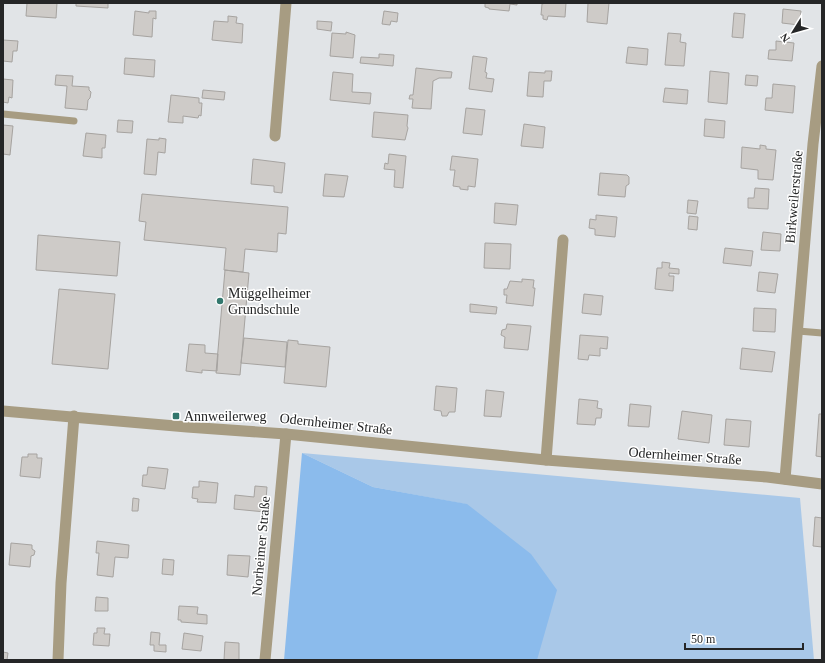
<svg xmlns="http://www.w3.org/2000/svg" width="825" height="663" font-family="'Times New Roman',serif">
<style>
.green{fill:#a9c8e8}
.forest{fill:#8bbbec}
.building{fill:#cecbc8;stroke:#a6a3a0}
.lines{fill:none;stroke-linecap:round;stroke-linejoin:round}
.service{stroke:#a79c82;stroke-width:7}
.minor{stroke:#a79c82;stroke-width:11}
.tertiary{stroke:#a79c82;stroke-width:11}
.poi-dot{fill:#32776d;stroke:#fff;stroke-width:1.5}
.labels{text-anchor:middle;dominant-baseline:central;stroke-width:3;stroke-linejoin:round;paint-order:stroke}
.street-label{font-size:14px;fill:#252627;stroke:#fff}
.poi-label{font-size:14px;fill:#252627;stroke:#fff;text-anchor:start}
</style>
<rect width="100%" height="100%" fill="#e1e4e7"/>
<path class="green" d="M302,453L800,498L814,660H534L465,504L373,487Z"/>
<path class="forest" d="M302,453L373,487L467,504L531,554L557,590L537,660H284Z"/>
<path class="building" d="M27,3H57L56,18L26,16Z
M76,3H108V8L76,6Z
M485,3H517V5L510,4L509,11L489,9V8L485,7Z
M546,3H566L565,17L548,16L547,20L543,19V15H541L542,4Z
M588,3H609L607,24L587,22Z
M783,9L801,11L799,25L782,23Z
M135,11L149,13V11H156V19L153,18L152,37L133,35Z
M384,11L398,13L397,22L391,21L390,25L382,24Z
M734,13L745,14L743,38L732,37Z
M228,16L237,17L236,23L243,24L242,43L212,40L214,21L228,22Z
M317,21L332,22L331,31L317,29Z
M346,32L355,35L353,58L330,56L332,33L346,34Z
M668,33L681,34L680,42L686,43L684,66L665,65Z
M3,40L18,41L17,51H13L12,62L3,61Z
M776,41L794,43L792,61L768,59L769,50H776Z
M628,47L648,49L647,65L626,63Z
M379,54L394,55L393,66L360,63L361,57L379,58Z
M473,56L487,58L485,72L487,73L486,78L494,79L492,92L469,89Z
M125,58L155,60L154,77L124,74Z
M416,68L452,72L451,78H439L433,81L431,109L412,108L413,99H409L410,95H413Z
M545,71H552L551,81H544L543,97L527,96L529,72L545,73Z
M710,71L729,73L727,104L708,102Z
M333,72L353,74L352,92L371,93L370,104L330,100Z
M56,75L73,76L72,86L89,87V90L91,92L90,98L88,100L87,110L65,108L67,86L55,85Z
M746,75L758,76L757,86L745,85Z
M3,79L13,80L12,98L9,97L8,103L3,102Z
M773,84L795,86L793,113L765,110L766,98H772Z
M665,88L688,90L687,104L663,102Z
M203,90L225,92L224,100L202,98Z
M171,95L199,98V103H202L201,116L199,115L198,118L183,116V123L168,122Z
M466,108L485,110L482,135L463,133Z
M374,112L408,115L407,126L408,128L405,140L372,137Z
M705,119L725,121L724,138L704,136Z
M118,120L133,121L132,133L117,132Z
M524,124L545,127L543,148L521,146Z
M3,125L13,126L10,155L3,154Z
M86,133L106,135L105,148H102V158L83,156Z
M159,138L166,139L165,153L158,152L156,175L144,174L147,139L159,140Z
M760,145L766,146V149L776,150L773,180L758,179V170L741,168L742,147L760,149Z
M389,154L406,156L403,188L394,187L395,170L384,169L385,163L388,164Z
M452,156L478,159L475,187L468,186V190L460,189V187L453,186L455,170H450Z
M253,159L285,163L282,193L274,192V186L251,184Z
M600,173L627,175L629,177V184L626,186L625,197L598,195Z
M325,174L348,176L344,197L323,196Z
M755,188L769,189L768,209L748,208V198H754Z
M142,194L288,207L286,234L278,233L277,252L245,249L243,272L224,270L226,248L144,240L146,222L139,221Z
M688,200L698,201L696,214L687,213Z
M495,203L518,205L516,225L494,223Z
M596,215L617,217L615,237L595,235V229L589,228L590,219L596,220Z
M689,216L698,217L697,230L688,229Z
M763,232L781,234L780,251L761,250Z
M38,235L120,242L117,276L36,270Z
M485,243L511,244L510,269L484,268Z
M725,248L753,251L751,266L723,263Z
M662,262L670,263L669,268L679,269V274L669,273V276H674L673,291L655,289L657,268H662Z
M225,270L249,273L240,375L216,373Z
M759,272L778,274L775,293L757,291Z
M522,279L534,280L533,288H535L533,306L506,303L507,295H504V289H507L510,281L522,282Z
M59,289L115,294L108,369L52,364Z
M584,294L603,296L601,315L582,313Z
M470,304L497,307L496,314L470,312Z
M754,308L776,309L775,332L753,331Z
M507,324L531,326L528,350L504,348L505,337L501,335L502,330L506,329Z
M580,335L608,337L607,349L600,348V356L589,355L588,360L578,359Z
M244,338L287,342L285,367L241,363Z
M288,340L298,341V344L330,347L326,387L284,383Z
M189,344L205,345V353L218,354L217,371L202,370V373L186,371Z
M742,348L775,352L772,372L740,369Z
M436,386L457,388L455,412H449L447,416H442L441,411L434,410Z
M486,390L504,392L501,417L484,416Z
M579,399L598,401L597,408L602,409L601,418H596L595,425L577,424Z
M630,404L651,406L649,427L628,426Z
M682,411L712,415L709,443L678,439Z
M819,414H822V457L816,456Z
M726,419L751,421L749,447L724,445Z
M28,454H37V458H42L40,478L20,476L22,457H28Z
M148,467L168,469L165,489L142,486L143,475H147Z
M199,481L218,483L216,503L197,502L198,499L192,498L193,487H199Z
M255,486L267,487L265,512L234,509L235,495L254,497Z
M133,498L139,499L138,511H132Z
M815,517L822,518V547L813,546Z
M97,541L129,545L128,558L115,557L113,577L97,575L99,553H96Z
M11,543L32,545V549L35,551L34,555L31,556L30,567L9,565Z
M228,555L250,556L248,577L227,575Z
M163,559L174,560L173,575L162,574Z
M96,597L108,598V611H95Z
M179,606L198,607L197,614L207,615V624L181,622V620H178Z
M97,628H105L104,634H110L109,646L93,645L94,633H97Z
M151,632L160,633L159,645H166V652L154,651V645H150Z
M184,633L203,636L201,651L182,649Z
M225,642L239,643V660H224Z
M3,652L8,653L7,660H3Z"/>
<g class="lines">
<path class="service" d="M3,114L74,121
M798,331L822,333"/>
<path class="minor" d="M275,136L286,3
M546,460L563,240
M785,479L813,144L822,66
M58,660L61,583L74,416
M265,660L286,434"/>
<path class="tertiary" d="M3,411L187,427L286,434L546,460L767,477L822,484"/>
</g>
<g class="poi-dot">
<circle cx="220" cy="301" r="4"/>
<rect x="172" y="412" width="8" height="8" rx="2"/>
</g>
<g class="labels">
<g class="street-label">
<text transform="translate(794 197) rotate(-85)">Birkweilerstraße</text>
<text transform="translate(336 424) rotate(6)">Odernheimer Straße</text>
<text transform="translate(685 456) rotate(4)">Odernheimer Straße</text>
<text transform="translate(261 546) rotate(-85)">Norheimer Straße</text>
</g>
<g class="poi-label">
<text x="228" y="293">Müggelheimer<tspan x="228" dy="16">Grundschule</tspan></text>
<text x="184" y="416">Annweilerweg</text>
</g>
</g>
<rect width="825" height="663" fill="none" stroke="#252627" stroke-width="8"/>
<g transform="translate(793 32) rotate(233)" stroke="#ffffff" stroke-width="3" paint-order="stroke">
<path d="M0-3L7 15L0 10L-7 15Z" fill="#252627"/>
<text y="-6" font-size="11" font-weight="bold" text-anchor="middle" fill="#252627">N</text>
</g>
<path d="M685 643v6h118v-6" fill="none" stroke="#252627" stroke-width="2"/>
<text x="691" y="643" font-size="12" fill="#252627" stroke="#ffffff" stroke-width="3" paint-order="stroke">50 m</text>
</svg>
